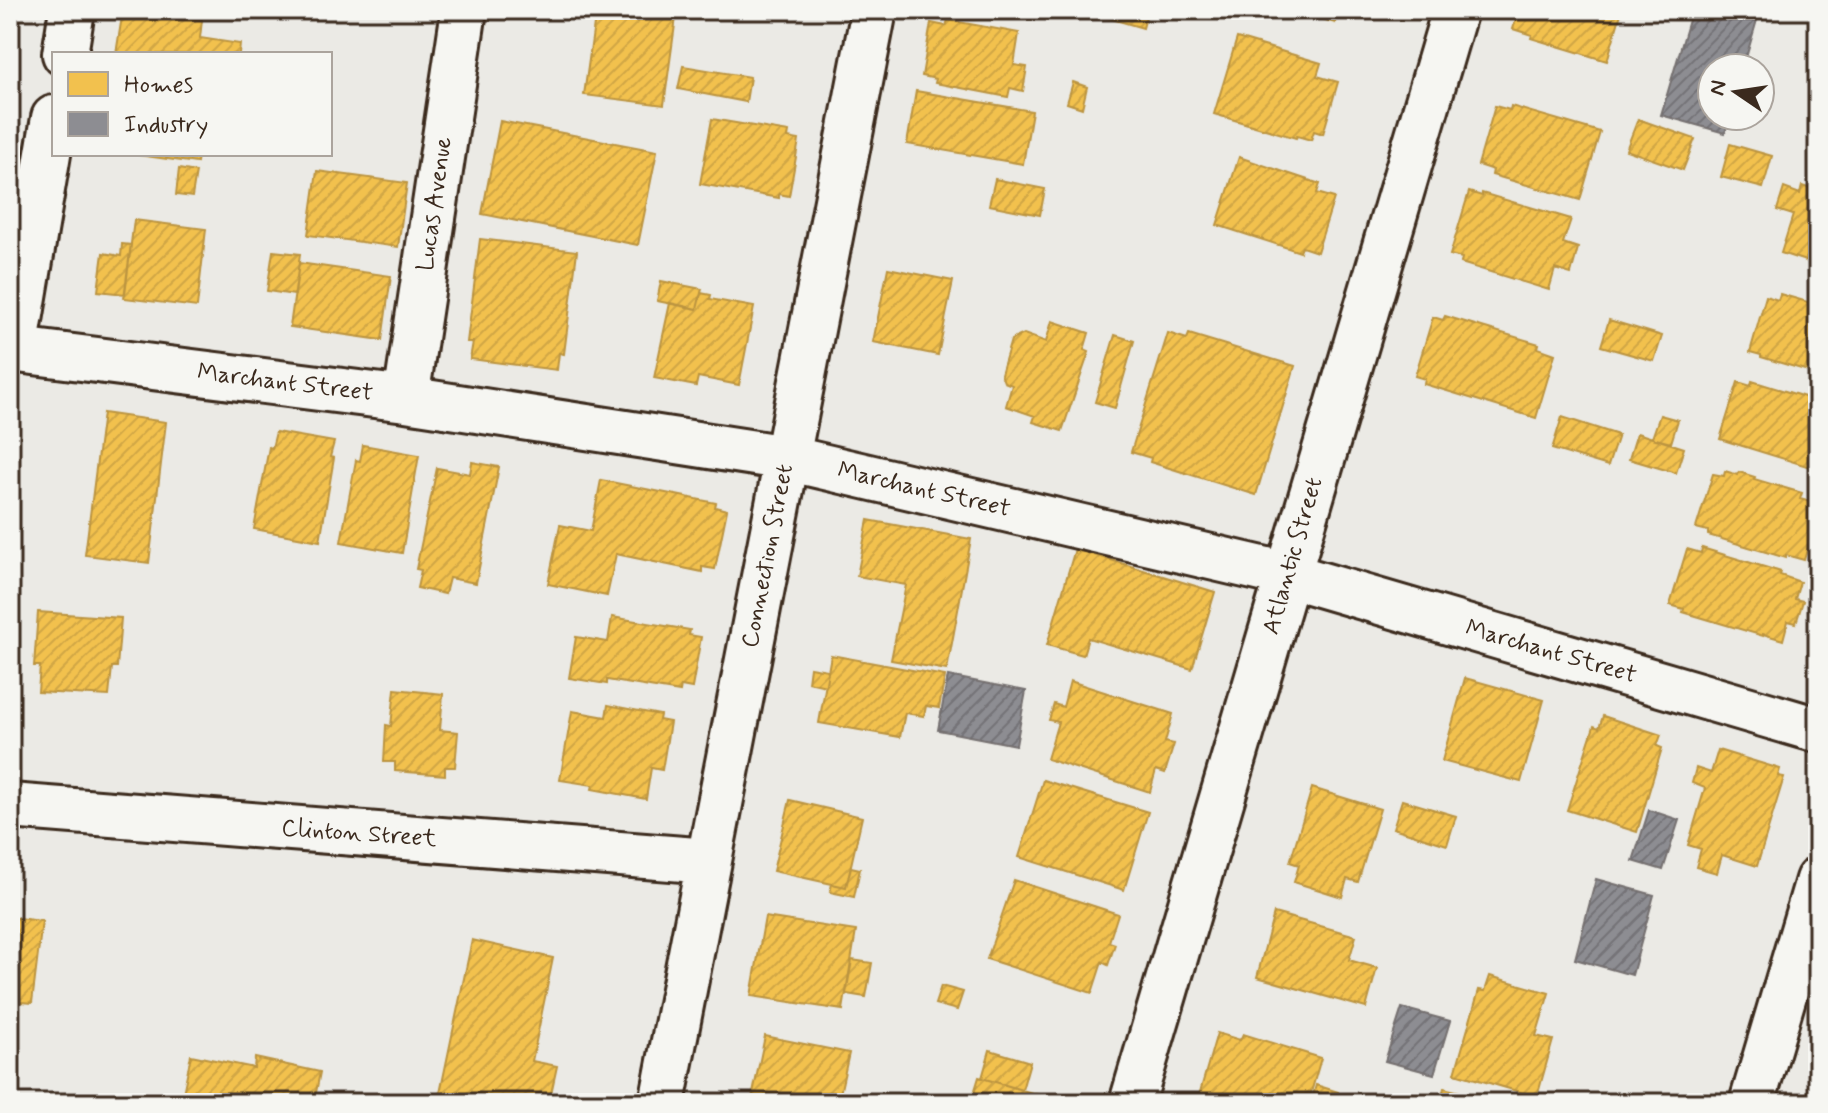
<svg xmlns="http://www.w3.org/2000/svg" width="1828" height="1113" font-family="Mynerve,sans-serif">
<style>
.homes{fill:url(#homes-hatch);stroke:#bb9440;stroke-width:2}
.industry{fill:url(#industry-hatch);stroke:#746f6f;stroke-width:2}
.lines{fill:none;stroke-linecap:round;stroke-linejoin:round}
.street-casing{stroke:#3b2a1e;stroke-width:50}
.street{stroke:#f6f6f2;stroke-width:44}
.labels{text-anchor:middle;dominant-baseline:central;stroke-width:8;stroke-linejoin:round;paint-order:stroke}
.street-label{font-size:24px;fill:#3b2a1e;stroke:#f6f6f2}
</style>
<defs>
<pattern id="homes-hatch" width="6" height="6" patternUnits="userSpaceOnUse" patternTransform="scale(2)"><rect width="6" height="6" fill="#f2c14e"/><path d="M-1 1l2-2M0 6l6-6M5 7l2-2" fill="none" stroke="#d0a644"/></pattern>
<pattern id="industry-hatch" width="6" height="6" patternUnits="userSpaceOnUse" patternTransform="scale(2)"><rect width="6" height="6" fill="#8d8d92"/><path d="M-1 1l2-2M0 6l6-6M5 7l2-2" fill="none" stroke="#747377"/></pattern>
</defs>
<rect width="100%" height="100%" fill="#ebeae5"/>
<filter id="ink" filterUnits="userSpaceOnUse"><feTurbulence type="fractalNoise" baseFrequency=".0125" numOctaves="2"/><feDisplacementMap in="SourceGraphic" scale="16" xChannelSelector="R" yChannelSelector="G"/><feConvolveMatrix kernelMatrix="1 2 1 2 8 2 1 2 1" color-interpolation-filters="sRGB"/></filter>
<g filter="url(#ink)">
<path class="homes" d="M123,10H143L202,20L200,38L240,44L239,54H116Z
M596,10H677L664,105L584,95Z
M978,10H1009L1008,16Z
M1091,10H1148L1143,28L1091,13Z
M1293,10H1339L1335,23Z
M1519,10H1622L1607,61L1531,38L1532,35L1513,29Z
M948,20L1019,33L1014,65L1027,67L1023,91L1010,88L1008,97L935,83L936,79L922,76L931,23L946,26Z
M1237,38L1321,63L1317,76L1338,82L1323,134L1314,131L1311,140L1297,136L1296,138L1214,114Z
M683,66L750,77L746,102L678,89Z
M1073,82L1087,87L1082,108L1067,103Z
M916,91L1032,111L1023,164L907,144Z
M1495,106L1510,110L1511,106L1600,132L1580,200L1492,175L1493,170L1478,165Z
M712,119L789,132L788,138L799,140L789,196L779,194V198L700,184Z
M1638,119L1695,139L1683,170L1626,150Z
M500,121L657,151L638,245L482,214Z
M1730,144L1772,156L1763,188L1721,177Z
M131,154H198L197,163Z
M1239,157L1320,184L1317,193L1334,198L1317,252L1302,247L1300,252L1217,225Z
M179,169L196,172L192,197L176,195Z
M317,171L407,183L398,247L308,235Z
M995,179L1045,189L1040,215L989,205Z
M1802,186L1818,191V265L1781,253L1793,215L1777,210L1784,188L1800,194Z
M1469,192L1482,196V193L1571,219L1563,243L1578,248L1571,274L1555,269L1549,290L1461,263L1462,258L1450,255Z
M134,220L206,229L197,307L124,298Z
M480,239L577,251L564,354L559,353L557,370L470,359L473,342H467Z
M122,244L131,245L125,294L98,291L103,253L121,256Z
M273,251L300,254L295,295L267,291Z
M299,263L391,276L382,340L290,327Z
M888,268L953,281L938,355L873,342Z
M661,281L702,289L697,309L657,301Z
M701,293L711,295L710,299L754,307L739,385L698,377L696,386L654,378L670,303L697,309Z
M1780,294L1818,305V374L1761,357V355L1750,352L1766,296L1778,300Z
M1445,316L1539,344L1538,348L1555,354L1536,418L1424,384L1425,379L1415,376L1433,317L1443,320Z
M1609,320L1662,336L1654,361L1601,346Z
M1052,321L1089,333L1084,350L1089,352L1062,431L1033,422L1035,416L1006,406L1012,385L1004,382L1001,374L1011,340L1024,334L1046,342Z
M1168,333L1187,339L1189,334L1295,366L1256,495L1150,462L1151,458L1131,452Z
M1115,335L1134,341L1115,408L1095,402Z
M1752,381L1818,401V466L1813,464V468L1720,439L1738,382L1751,386Z
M103,413L166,422L149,563L85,555Z
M1660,415L1678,420L1671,443L1652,438Z
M1562,417L1618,435L1608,466L1552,449Z
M276,432L334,442L330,457L334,458L320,541L254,529L269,447L272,448Z
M1637,433L1684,448L1676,473L1629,459Z
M363,445L419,455L402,553L341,542L356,460L360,461Z
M472,462L499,467L476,583L449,578L445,594L417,588L421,570L416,569L437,468L470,474Z
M1725,471L1738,475L1739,472L1755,477L1754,479L1802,493L1800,499L1818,504V511L1804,560L1786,555V558L1708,535V531L1696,528L1713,474L1724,476Z
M601,480L716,503L715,507L727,510L715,569L702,567V572L616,554L607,596L548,584L560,525L591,531Z
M868,520L971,539L947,670L891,660L906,585L857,576Z
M1702,548L1781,572L1780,575L1800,582L1795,599L1803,601L1796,623L1788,621L1783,640L1763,634V636L1683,612L1684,609L1670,605L1687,549L1701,553Z
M1075,549L1215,592L1192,669L1088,638L1083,655L1047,645Z
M38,612L121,618L117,667H112L109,696L38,692L40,666H34Z
M612,617L690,630L689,635L701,637L692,688L681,686L680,692L607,680V684L569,678L576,637L608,642Z
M831,655L945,676L939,708L926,706L924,716L905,713L900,737L819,723Z
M810,667L828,670L826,686L808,682Z
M1465,678L1544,700L1521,782L1442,761Z
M1070,681L1173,714L1165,742L1174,744L1165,773L1156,770L1150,792L1047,759L1058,722L1049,720L1054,704L1063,707Z
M395,689L443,694L440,730L458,732L455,767H445V775L395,771V762H384L386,725L391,726Z
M608,705L660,715L659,720L670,722L662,770L651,768L646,799L592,789L593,785L560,780L572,711L606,717Z
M1603,716L1661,735L1657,746L1662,748L1637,832L1567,810L1594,726L1599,728Z
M1718,750L1780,769L1778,776L1784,777L1757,866L1722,855L1717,873L1696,867L1701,849L1688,845L1705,788L1692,783L1696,768L1711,773Z
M1043,780L1148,812L1124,890L1019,857Z
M1312,788L1380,809L1358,882L1347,879L1342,897L1294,882L1299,865L1290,862Z
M790,800L862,817L846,887L773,871Z
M1402,800L1456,816L1447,845L1393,828Z
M851,867L860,869L854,897L830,892L832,884L846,887Z
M1014,880L1118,914L1109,942L1115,944L1108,965L1102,962L1092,993L987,959Z
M1274,913L1356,936L1349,960L1377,968L1366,1008L1257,977Z
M10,917L42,921L32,1003L10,1001Z
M765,917L856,931L843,1010L751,996Z
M472,940L553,958L532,1061L557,1066L549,1103H464L439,1098Z
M852,960L872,963L866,997L846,994Z
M1490,976L1549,993L1536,1036L1553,1040L1537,1097L1455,1073L1479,990L1485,991Z
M941,986L963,992L957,1010L935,1004Z
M1217,1033L1240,1040L1243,1034L1321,1058L1308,1103H1212L1198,1099Z
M765,1036L849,1053L838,1103H751Z
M990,1050L1030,1062L1022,1090L982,1078Z
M191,1055L254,1068L255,1058L320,1072L314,1103H181Z
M979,1077L982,1078L1066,1103H971Z
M1316,1085L1338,1092L1335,1103H1311Z
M1444,1088L1503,1103H1440Z
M359,1097L392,1102V1103H358Z"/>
<path class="industry" d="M1692,10H1723L1757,20L1743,68H1712V116H1730L1725,133L1661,115Z
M948,676L1026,691L1016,745L938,730Z
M1649,810L1679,820L1663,870L1633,861Z
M1596,879L1654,895L1632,975L1575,959Z
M1402,1008L1450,1021L1434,1074L1385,1061Z"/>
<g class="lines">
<defs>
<path id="street" d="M65,54L72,10
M10,349L406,399L787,458L1288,575L1818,730
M15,350L54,118
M406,399L464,10
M10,806L709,861
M662,1103L874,10
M1132,1103L1455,10
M1752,1103L1818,880"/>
</defs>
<use href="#street" class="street-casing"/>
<use href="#street" class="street"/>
</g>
</g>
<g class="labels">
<g class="street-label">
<text transform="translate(435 204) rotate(-82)">Lucas Avenue</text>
<text transform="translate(285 383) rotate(7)">Marchant Street</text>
<text transform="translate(924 490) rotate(13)">Marchant Street</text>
<text transform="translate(768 556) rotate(-79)">Connection Street</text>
<text transform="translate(1293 556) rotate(-74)">Atlantic Street</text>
<text transform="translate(1551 652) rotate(16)">Marchant Street</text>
<text transform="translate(359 834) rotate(4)">Clinton Street</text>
</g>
</g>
<rect width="1828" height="1113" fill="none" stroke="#f6f6f2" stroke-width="40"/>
<rect x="20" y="20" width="1788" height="1073" fill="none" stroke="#3b2a1e" stroke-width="3" filter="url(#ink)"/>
<rect x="52" y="52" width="280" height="104" fill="#f6f6f2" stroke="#aba49d" stroke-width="2"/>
<rect x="68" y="72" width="40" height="24" fill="#f2c14e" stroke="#aba49d" stroke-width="2"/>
<text x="124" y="92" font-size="24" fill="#3b2a1e">Homes</text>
<rect x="68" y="112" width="40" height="24" fill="#8d8d92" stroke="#aba49d" stroke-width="2"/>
<text x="124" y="132" font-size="24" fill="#3b2a1e">Industry</text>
<g transform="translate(1736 92) rotate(283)"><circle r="38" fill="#f6f6f2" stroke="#aba49d" stroke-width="2"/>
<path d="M0-6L14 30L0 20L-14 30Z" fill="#3b2a1e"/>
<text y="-12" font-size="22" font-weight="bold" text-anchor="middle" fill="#3b2a1e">N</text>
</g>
</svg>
